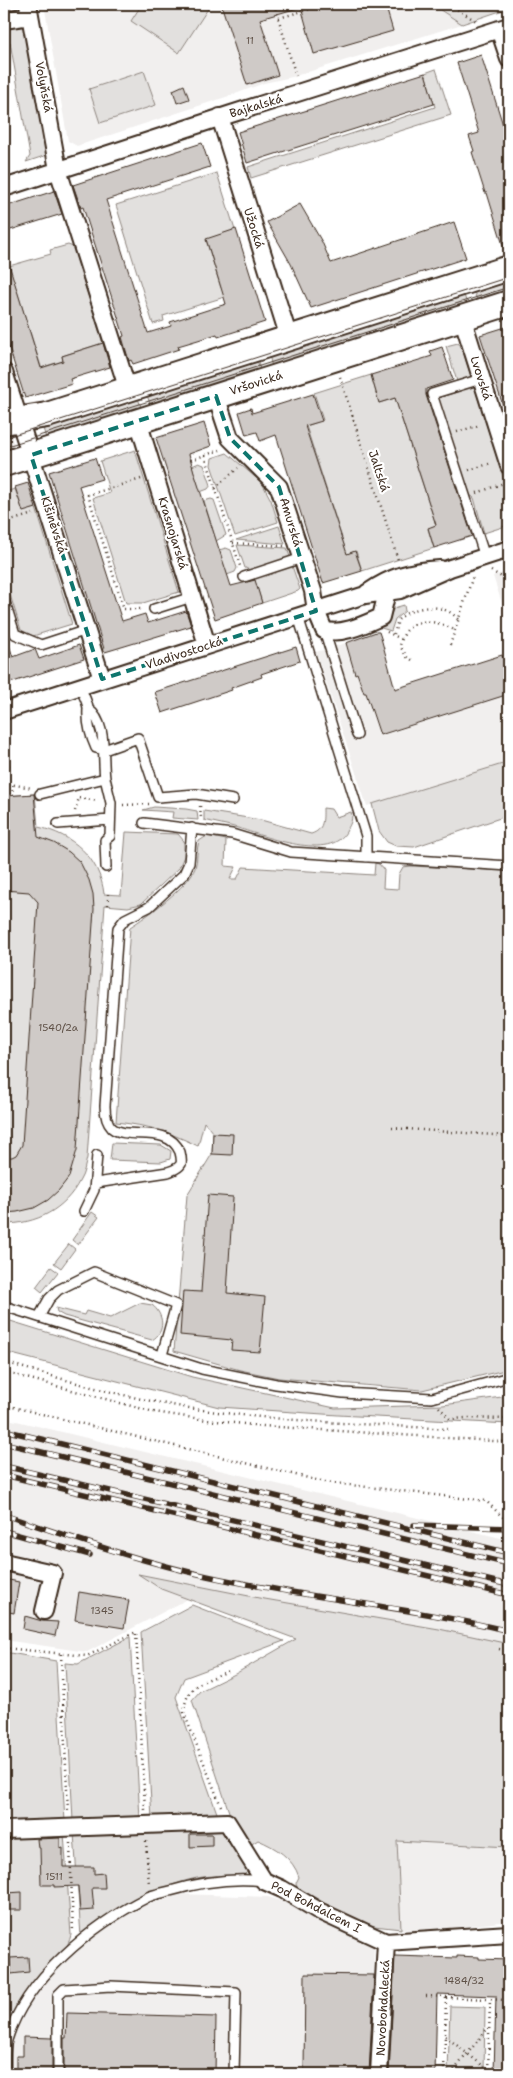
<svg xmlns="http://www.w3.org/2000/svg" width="513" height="2078" font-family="'Shantell Sans',sans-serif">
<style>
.built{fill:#f1efee}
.green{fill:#e2e0de;stroke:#8e857e}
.building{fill:#cfcac7;stroke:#3b2a1e}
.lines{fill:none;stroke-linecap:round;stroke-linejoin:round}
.lane-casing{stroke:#3b2a1e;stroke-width:12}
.street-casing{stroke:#3b2a1e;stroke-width:20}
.secondary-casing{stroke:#3b2a1e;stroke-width:28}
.path{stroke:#3b2a1e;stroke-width:2.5;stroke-dasharray:1 4;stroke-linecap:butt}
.lane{stroke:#fff;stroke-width:9}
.street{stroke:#fff;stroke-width:16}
.secondary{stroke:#fff;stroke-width:24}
.tram{stroke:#3b2a1e;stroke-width:1}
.rail-casing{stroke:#3b2a1e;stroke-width:5.5}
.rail{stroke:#fff;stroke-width:4;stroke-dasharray:11;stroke-linecap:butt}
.marked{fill:none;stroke:#0f766e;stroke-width:4;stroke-dasharray:10 6;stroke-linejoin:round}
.labels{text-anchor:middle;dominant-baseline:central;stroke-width:4.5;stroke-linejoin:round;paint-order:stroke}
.number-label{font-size:10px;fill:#605248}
.street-label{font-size:12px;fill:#3b2a1e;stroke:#fff}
</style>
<rect width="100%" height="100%" fill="#fff"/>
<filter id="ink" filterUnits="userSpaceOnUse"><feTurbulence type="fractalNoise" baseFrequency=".02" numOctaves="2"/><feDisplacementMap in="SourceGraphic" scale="10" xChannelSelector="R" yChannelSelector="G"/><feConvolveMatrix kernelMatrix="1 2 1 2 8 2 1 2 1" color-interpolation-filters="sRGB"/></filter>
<g filter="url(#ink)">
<path class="built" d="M44,4H431L462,24L292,77L264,83L238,93L77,146L68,141Z
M10,431L15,448L4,452V433Z
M509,571V625L493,576Z
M346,643L347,648L350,647L348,650L349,654L352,655L350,656L351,661L354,662L351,663L353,668H356L353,669L355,674L357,673L364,693H366L380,736L509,694V762L367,806L316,652Z
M4,1418L509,1540V1644L439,1629L259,1598L140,1575L161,1589L188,1599L87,1652L4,1640Z
M397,1841L509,1847L508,1921L426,1931L401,1929Z
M178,1894L268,1897L285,1902L374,1944L372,2074H9V2053L13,2038L38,1988L73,1953L101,1930L142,1906Z"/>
<path class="green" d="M142,4H211L179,53L131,21Z
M431,4H509V8L462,24Z
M19,24L23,25L26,31L47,155L26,162L30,156L10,42H4V25Z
M436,69L451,115L251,178L248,167L435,107L425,73Z
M144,71L156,105L100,123L89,89Z
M217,173L235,230L206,240L221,288L231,295L163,316L164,321L153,324L116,205Z
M68,245L73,247L103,343L62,356L63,361L46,366L47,372L43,373L9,266L51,254L50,250Z
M509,273V297L479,307L472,285Z
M462,289L469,310L273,372L268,350Z
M458,343L462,348L509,496V525L484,533L474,498L466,492L435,399L460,391L446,346Z
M255,354L260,369H263L264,375L152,410L145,389Z
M371,375L379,403L395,398L436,525L428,529L434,548L362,571L356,551L347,554L306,426L323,420L314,393Z
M136,392L143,413L40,442L39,440L46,438L41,422Z
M135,450L179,592L143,603H126L93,498L110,493L100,461Z
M227,453L262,483L271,500L278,522L235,536L211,465L212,458Z
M199,463L204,465L211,485L208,489L200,492L192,466Z
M15,489L23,511L36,508L72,624L33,636L21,630L4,575V492Z
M211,499L214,500L226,535L216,541L204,501Z
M279,526L285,544L236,540Z
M237,545L287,548L290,557L250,570L245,568Z
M226,548L231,550L237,568L235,572L227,575L219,550Z
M292,566L300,589L298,591L262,603L254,578Z
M404,605L405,611L395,619L391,631L378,627L388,620L394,608Z
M509,762V815L414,847L396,846L387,842L379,831L372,804Z
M35,794L38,827C72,834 100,858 104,894L121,895L126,832L178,834L184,841V856L179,868L141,904L128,907L105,905L87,1158C85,1165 84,1174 80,1180C65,1210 36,1224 4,1224V796Z
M154,807L186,809L197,811L198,820L172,818L173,812L143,810Z
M323,808L331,809L336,817L351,812C353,819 351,823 347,830C332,863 264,836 238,828C227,825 216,823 204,820V811L261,820L311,834C324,830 323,820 323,808Z
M207,836L226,840L225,866L236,867L230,879H237L243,867L374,875L375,863L379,864L384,870L383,888L398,889L399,874L403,867L411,866L509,871V1369L422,1390L279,1378L240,1370L174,1351L187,1195L212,1154L213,1133L204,1122L198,1146C167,1131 150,1126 116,1122L130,927C146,917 189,886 195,868C198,860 196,850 199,841Z
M112,1143L161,1145L171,1151L170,1159L161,1162L110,1160Z
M92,1212L99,1217L78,1245L72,1240Z
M69,1244L75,1249L61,1268L54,1263Z
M51,1267L58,1272L42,1292L36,1287Z
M140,1303L152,1305C164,1314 166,1332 152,1340L64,1316L57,1312L56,1308L84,1315L86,1311L110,1318Z
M4,1319L192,1377L335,1408L443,1405L509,1396V1424L338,1415L219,1407L4,1352Z
M138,1574L259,1598L439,1629L509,1644V1847L397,1841L401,1929L365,1925L297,1891L296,1883L299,1877C293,1858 275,1847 258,1840L247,1847L229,1812L192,1700L200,1691L235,1674L296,1639L161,1589Z
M192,1605L284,1641L184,1678L176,1697L218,1816L152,1819L141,1632Z
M130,1637L140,1819L73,1821L65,1663L78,1664Z
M4,1652L56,1661L65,1822L4,1825Z
M218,1828L227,1831L249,1866L247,1872L243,1876C228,1876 211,1875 197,1878C153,1887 118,1913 81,1937L74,1833Z
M64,1833L71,1935C65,1960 41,1969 28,1989C19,2001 18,2017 5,2025L4,1835Z
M450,2006L485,2007L484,2074H448Z"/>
<path class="building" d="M221,4H385L393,31L314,54L301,7L260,19L278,75L247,85Z
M481,55L509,144V255H506L487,193H485L472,152L474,151L469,136L479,133L457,63Z
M425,73L434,104L247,163L238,132Z
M184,85L189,99L177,103L173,90Z
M202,143L210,167L106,200L148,333L171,326L170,322L226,304L206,239L236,229L265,322L218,337L217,334L198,340L178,346L179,349L133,364L131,360L129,361L122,337L124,336L83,207L81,208L73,185Z
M54,191L62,214L4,232V207Z
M300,204L322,242L331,263L454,222L466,258L311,308L291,264L267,222Z
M4,258H7L41,368L63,361L62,356L103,343L110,367L70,379L72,384L25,398L4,332Z
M509,326V417L507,418L480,335Z
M442,347L453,380L426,389V395L472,536L434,548L428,528L436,525L395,398L379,403L371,375L432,356L430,351Z
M313,394L322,421L305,426L347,554L355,551L362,571L323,583L276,435L260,441L257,432L246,435L239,412L251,408L252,413Z
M204,423L211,446L189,454L194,472L231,586L255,580L262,603L215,619L156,438Z
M95,458L102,479L79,486L122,621L145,614L148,623L186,611L191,626L105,652L49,472Z
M28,483L36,508L23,512L15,487Z
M376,632H379L381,638L395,689L502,655L509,675V694L380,735L366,693H364L357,673L355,674L346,643Z
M4,636H6L13,657L35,649L39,659L79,645L84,659L4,685Z
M296,647L300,661L261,674L262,677L231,688L232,690L162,713L155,692Z
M34,794L38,837L54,843L69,852L80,862L89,880L93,894L94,909L77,1150L69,1177L59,1190L48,1200L34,1208L17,1212L4,1213V1157H12L16,1155L22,1145L38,902L29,892L4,890V796Z
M213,1133L233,1134L232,1155L212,1154Z
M208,1195L233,1197L227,1293L265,1297L260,1352L231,1350L232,1340L180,1335L183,1291L201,1292Z
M4,1579L19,1582L14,1613L4,1611Z
M79,1592L129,1600L124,1628L75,1620Z
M25,1616L42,1621L58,1622L55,1636L23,1629Z
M190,1834H212V1846L190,1847Z
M60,1838V1849L63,1848V1867H94V1874L104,1873L105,1888H92L94,1910L80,1911L78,1886L54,1887V1885H41L40,1848H38L37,1839Z
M22,1892V1910H8L7,1893Z
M395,1956L457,1958V1956L479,1957V1959L509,1960V2074H494L496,1996L437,1994L435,2074H389Z
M28,1957L29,1972L11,1974L10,1958Z
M305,1974L374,1975L369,2074H304Z
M67,2013L216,2017L215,2074H64V2038H66Z
M23,2037L52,2038V2074H16V2056H23Z"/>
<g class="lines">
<defs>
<path id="lane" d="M481,379L432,394L485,557
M244,577L302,558
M4,599L15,634L41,645L87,630
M154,609L192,597
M298,616L366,836V857
M321,630L326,636L357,735
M80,686C82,693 88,702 88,709C87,723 90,735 96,748L104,750L138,738L158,797L196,794L233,800
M105,778L111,803L110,836L105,840L106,867
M40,794L105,778C102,757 108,723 88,709
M144,823L232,834L291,852L509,866
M58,824L110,820
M96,1183L168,1172C173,1170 178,1169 181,1164C182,1160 181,1156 180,1152C168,1123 128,1141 112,1128C106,1122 105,1114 105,1106L118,928L125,919L149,907L184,874L189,863L192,828
M84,1211L94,1190L97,1155
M4,1306L202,1369L276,1384L343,1393L432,1398L509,1377
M39,1317L49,1299L58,1290L94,1272L176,1305L162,1355
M5,2074C6,2064 4,2050 7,2040C26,1978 92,1925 148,1897C155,1894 163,1893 170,1891C201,1882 232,1877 264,1881
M58,2074V1995L64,1989L111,1986L236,1992L234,2074"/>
<path id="street" d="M28,4L58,170L128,390
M4,20L30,16
M499,29L509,59
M220,117L289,338
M4,188L231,114L509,26
M462,317L509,466
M4,372L102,679
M216,396L230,438L279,487L313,591L316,611L324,630C341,636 365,624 381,617L387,592
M138,421L207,645
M367,593C392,576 410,571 440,569
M4,711L365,595L400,590L450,568L509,549
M4,1562L53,1573L44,1611
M4,1830L227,1822L264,1881L282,1889L319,1911L386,1942L509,1934
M379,2074L386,1942"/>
<path id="secondary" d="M4,422L47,415L509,268
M4,464L509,303"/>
</defs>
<use href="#lane" class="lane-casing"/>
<use href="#street" class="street-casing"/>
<use href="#secondary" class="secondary-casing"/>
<path class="path" d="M274,4L296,76
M350,4L351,6
M449,4L476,21
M279,18L327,4
M340,377L398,560
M457,432L480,425
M205,455L240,566
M191,460L220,450
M469,470L492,463
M141,479L88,495L124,609H142
M215,488L238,468
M477,493L509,481
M4,523L33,514
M233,543L284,546
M491,571L509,581
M387,632L401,639
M394,634L398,620C412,605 446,601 459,621
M450,645L473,576
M412,660L407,657L400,646C406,615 434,618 456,631
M4,767L10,765
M4,783L32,788
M12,785L13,796
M79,798L98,801
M123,805L150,804
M200,806L201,818
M75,811L79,798
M504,816L509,827
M108,905V894
M392,1128L509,1136
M4,1362C71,1382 140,1402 210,1411C289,1422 369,1424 448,1429
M4,1372L154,1412L207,1420L263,1426L509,1442
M4,1405L325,1482L486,1501L509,1523
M439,1407L450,1419L466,1418L509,1419
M4,1648L87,1656L136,1632L145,1810
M499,1649L509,1651
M61,1654L68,1812
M221,1806L184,1713C186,1682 203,1683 228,1671
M146,1841L149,1885
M70,1843L73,1932
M426,1996L507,2000
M445,2036L487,2069
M444,2074L446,1997
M451,2074L488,2028
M488,2074L490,1999"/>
<use href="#lane" class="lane"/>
<use href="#street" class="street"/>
<use href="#secondary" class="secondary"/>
<path class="tram" d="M4,438L509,277
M4,447L509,287"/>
<defs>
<path id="rail" d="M4,1430L509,1553
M4,1443L509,1564
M4,1466L509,1585
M4,1475L509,1595
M4,1515C71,1537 138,1561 207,1576C307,1598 410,1607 509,1631
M414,1525L509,1528
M4,1531L90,1555"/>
</defs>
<use href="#rail" class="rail-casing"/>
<use href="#rail" class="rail"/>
</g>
</g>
<path class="marked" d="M216,396L230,438L279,487L316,611L102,679L31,455Z"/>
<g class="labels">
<g class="number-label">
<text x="250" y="40">11</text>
<text x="58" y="1027">1540/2a</text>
<text x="102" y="1610">1345</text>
<text x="54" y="1876">1511</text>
<text x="464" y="1980">1484/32</text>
</g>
<g class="street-label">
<text transform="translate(44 87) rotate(79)">Volyňská</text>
<text transform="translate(256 106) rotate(-17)">Bajkalská</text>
<text transform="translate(254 228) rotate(72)">Užocká</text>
<text transform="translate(481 378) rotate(72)">Lvovská</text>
<text transform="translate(256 383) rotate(-18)">Vršovická</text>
<text transform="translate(379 471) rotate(72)">Jaltská</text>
<text transform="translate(291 522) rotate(73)">Amurská</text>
<text transform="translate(54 525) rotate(72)">Kišiněvská</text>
<text transform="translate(173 533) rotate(73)">Krasnojarská</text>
<text transform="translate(184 653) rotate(-18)">Vladivostocká</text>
<text transform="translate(316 1907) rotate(27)">Pod Bohdalcem I</text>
<text transform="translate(383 2008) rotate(-87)">Novobohdalecká</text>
</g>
</g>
<rect width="513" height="2078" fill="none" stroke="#fff" stroke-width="20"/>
<rect x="10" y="10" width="493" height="2058" fill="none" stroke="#3b2a1e" stroke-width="2" filter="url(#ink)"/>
</svg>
